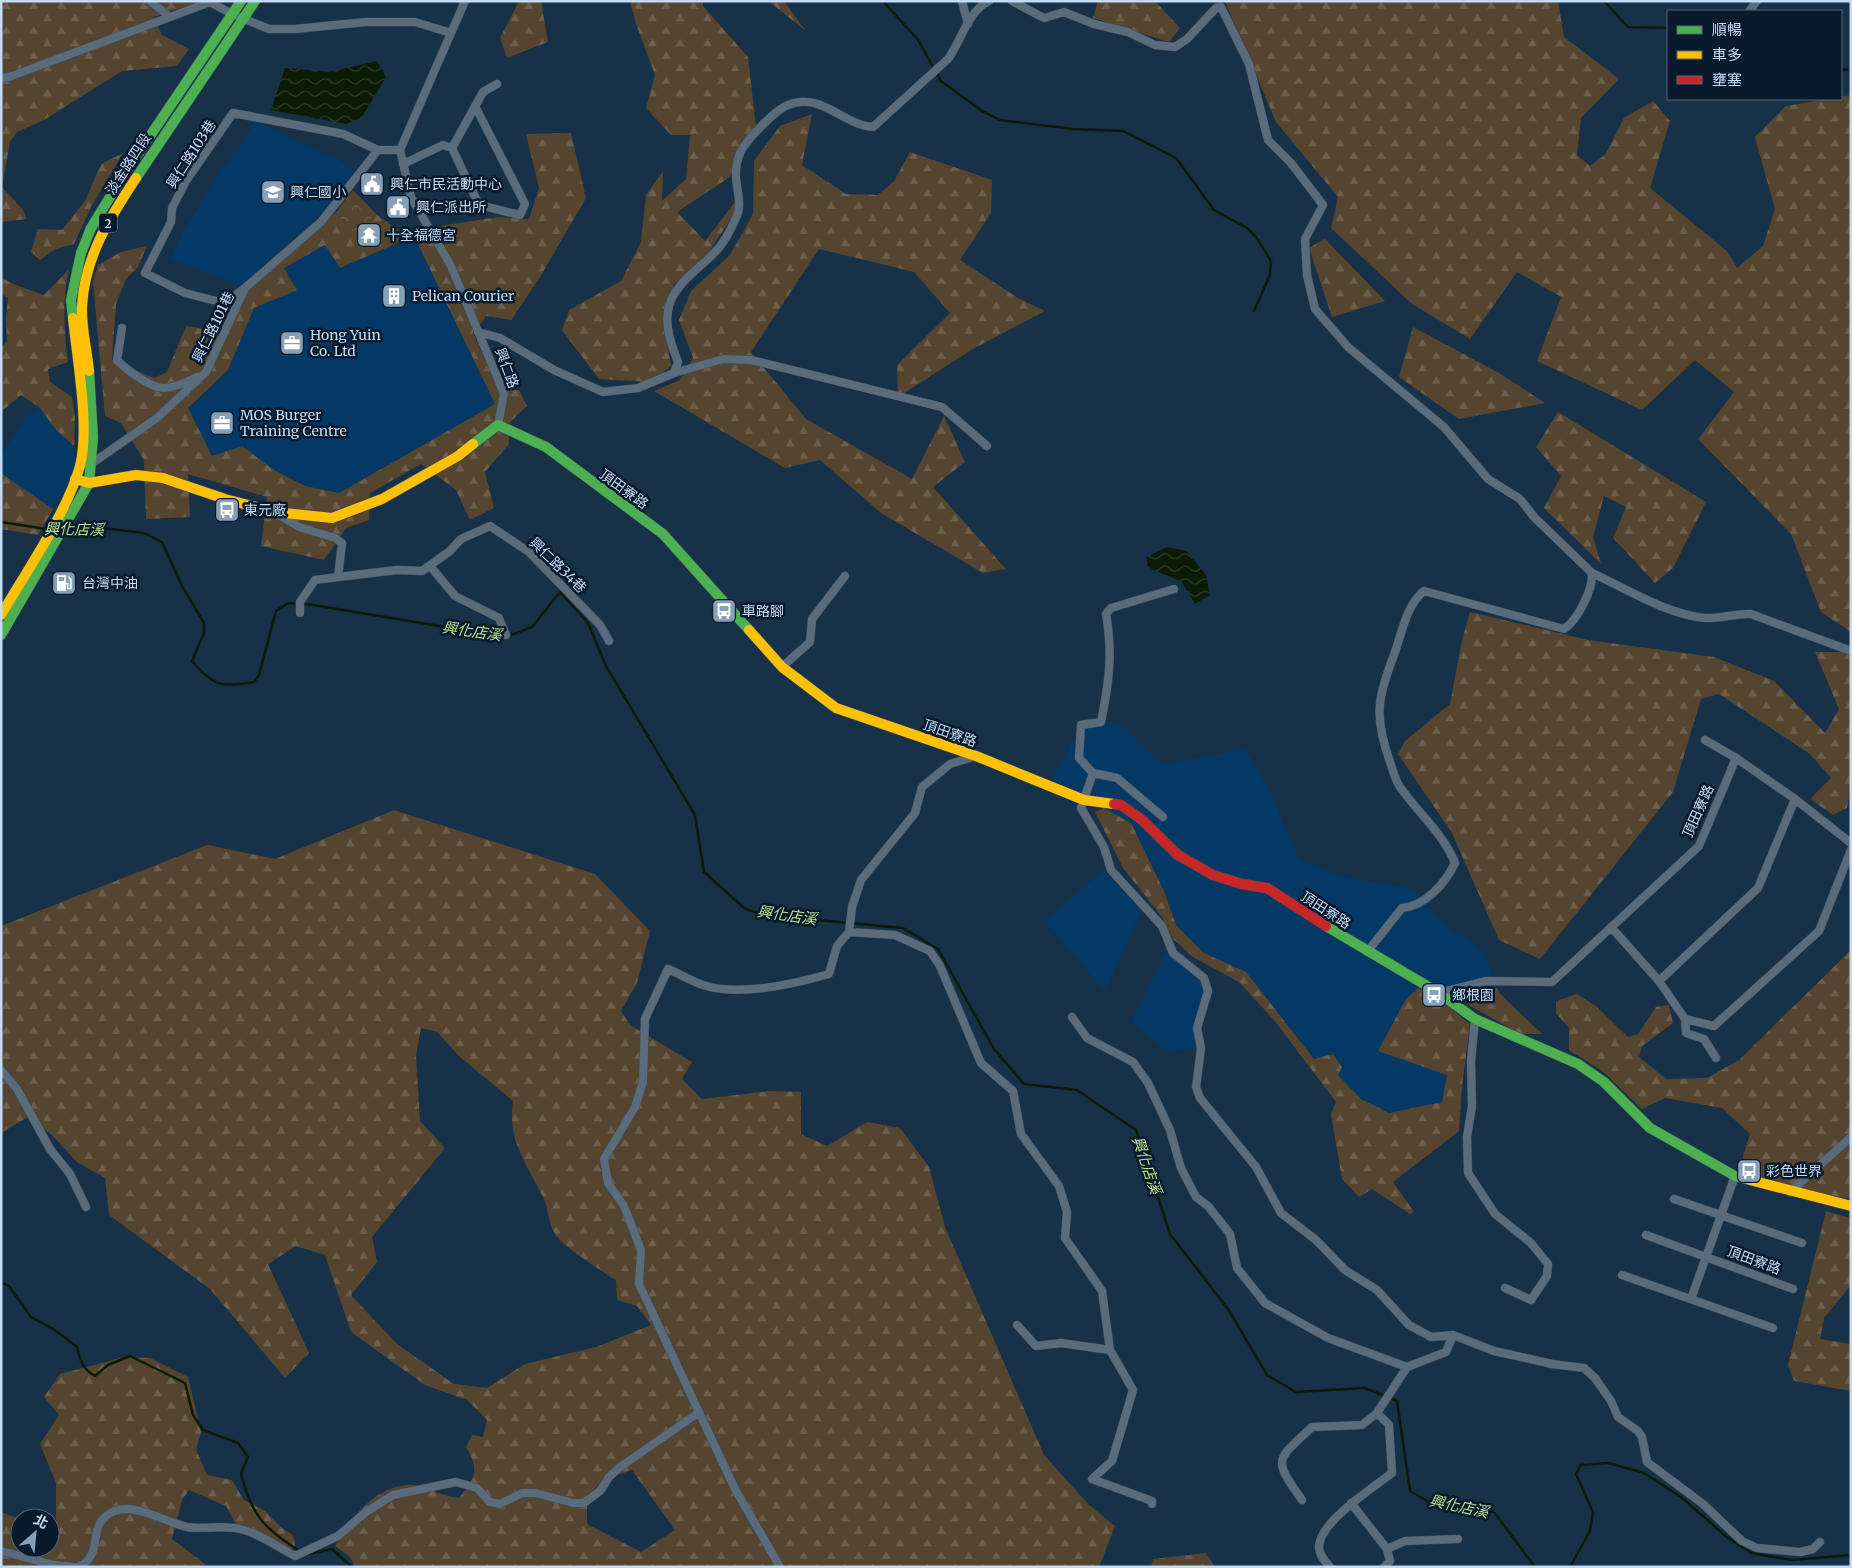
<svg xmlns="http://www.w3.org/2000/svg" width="1852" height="1568" font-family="Merriweather,'Noto Sans TC',serif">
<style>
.built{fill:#043865}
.forest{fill:url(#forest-firs);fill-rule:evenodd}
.park{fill:url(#park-crowns)}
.water{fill:url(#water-waves)}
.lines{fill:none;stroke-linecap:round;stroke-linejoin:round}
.stream{stroke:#0c1b06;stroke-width:2.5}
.street-casing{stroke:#3a4c5e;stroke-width:9}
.fast-casing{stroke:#3a4c5e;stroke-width:11}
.slow-casing{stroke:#3a4c5e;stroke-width:11}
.jam-casing{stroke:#3a4c5e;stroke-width:11}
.street{stroke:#5a6b7c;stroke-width:8}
.fast{stroke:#4caf50;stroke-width:10}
.slow{stroke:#ffc107;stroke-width:10}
.jam{stroke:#c62828;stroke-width:10}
.labels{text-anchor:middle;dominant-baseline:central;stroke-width:5;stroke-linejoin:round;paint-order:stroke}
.shield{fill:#081a2c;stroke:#8ba1b9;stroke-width:1}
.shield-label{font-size:12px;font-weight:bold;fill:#c3dbf5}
.street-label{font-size:14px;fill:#c3dbf5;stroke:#081a2c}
.poi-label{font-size:14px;fill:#c3dbf5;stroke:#081a2c;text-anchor:start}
.water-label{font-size:15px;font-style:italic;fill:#b6e38e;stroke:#081a2c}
</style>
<defs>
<pattern id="forest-firs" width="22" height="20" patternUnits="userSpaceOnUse" patternTransform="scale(1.25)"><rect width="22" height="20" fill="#56452e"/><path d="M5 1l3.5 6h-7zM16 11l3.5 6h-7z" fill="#6d5f4d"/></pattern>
<pattern id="park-crowns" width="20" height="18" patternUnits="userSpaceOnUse" patternTransform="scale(1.25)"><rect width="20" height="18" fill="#56452e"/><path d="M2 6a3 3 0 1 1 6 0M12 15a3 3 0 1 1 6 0" fill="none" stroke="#6d5f4d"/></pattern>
<pattern id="water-waves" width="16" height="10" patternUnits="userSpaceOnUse" patternTransform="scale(1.25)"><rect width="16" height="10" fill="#0c1b06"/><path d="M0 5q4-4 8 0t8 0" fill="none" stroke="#2e3c2b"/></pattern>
</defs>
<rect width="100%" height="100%" fill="#163148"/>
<path class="built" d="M254,120L329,156L333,154L355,172L323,211L241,286L170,259L183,231L229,158L242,145Z
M414,236L495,404L339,493L305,486L274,470L212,457L188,408L228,370L254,308L296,290L284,268L325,245L340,268Z
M40,408L55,429L74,446L75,464L68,484L53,509L1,473V455L26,417Z
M1084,719L1120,723L1161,764L1246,749L1270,791L1299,859L1340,876L1414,889L1444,924L1483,950L1497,988L1441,1000L1379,1050L1448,1075L1442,1102L1388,1113L1361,1099L1338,1075L1315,1059L1246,972L1204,953L1176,925L1164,891L1131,823L1052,780Z
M1103,870L1142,909L1105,992L1045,921Z
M1166,953L1186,965L1200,978L1205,991L1195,1033L1196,1048L1167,1052L1132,1021Z"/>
<path class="forest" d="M1,1H202L153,17L162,35L189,49L177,66L122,71L44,120L17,132L10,142L2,187L23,210L27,219L1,222Z
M519,1H541L548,42L507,58L500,38Z
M630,1H703V6L748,57L756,127L730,177L677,212L705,241L735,202V213L702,262L674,284L664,318L671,366L650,382L599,379L562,330L569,310L621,281L641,242L646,195L663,171L662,201L686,179L690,135H671L646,108L655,75L636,24Z
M768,1H784L805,30Z
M1098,1H1155L1180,28L1169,42L1093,18Z
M1225,1H1558L1564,37L1619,79L1581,118L1577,155L1590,166L1605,155L1624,118L1653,101L1670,121L1650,188L1727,251L1737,268L1763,246L1775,209L1755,137L1786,106L1851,95V632L1821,612L1791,534L1698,439L1734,392L1695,360L1642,410L1537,361L1561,297L1517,272L1470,339L1412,304L1331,228L1338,197L1276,122Z
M812,114L802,165L846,194L878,195L894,181L910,152L992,180L991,213L960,260L1018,298L1045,311L971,350L898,397L897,365L950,313L914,272L819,249L751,352L806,419L912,479L944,416L965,462L933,487L1006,569L983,573L881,513L820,460L785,468L654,391L680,380L693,358L679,320L691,291L730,255L753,214L754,161L780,126Z
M571,133L586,198L540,277L511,320L486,316L473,333L498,389L519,390L527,406L509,423V444L485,472L494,508L470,520L456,490L421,464L370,493L369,520L346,528L324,560L261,546L267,497L188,474L190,517L146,519L144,460L121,423L105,416L93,282L98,265L121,252L147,246L138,267L126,279L116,304L112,360L154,378L167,372L186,326L226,333L248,290L335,213L355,233L376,214L401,232L498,217L529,219L539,188L526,134ZM414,236L495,404L339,493L305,486L274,470L242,446L212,456L188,408L228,370L254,308L297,290L284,268L325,245L340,268Z
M123,153L91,207L74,244L56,249L40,260L31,252L38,229L62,230L85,201L101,164Z
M1325,239L1385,301L1332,317L1309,248Z
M69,269C62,300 64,331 68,362L48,369L50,382L72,397L75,417L74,446L55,429L40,408L21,395L1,412V347L7,342L6,319L8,298L1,294V277L13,284L44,295Z
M1413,327L1499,373L1545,403L1459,419L1399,377Z
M1558,412L1706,502L1673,568L1655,583L1613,538L1626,507L1604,496L1593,537L1601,564L1544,508L1561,476L1536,447Z
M1,473L53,509L38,535L1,529Z
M1470,612L1588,640L1714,657L1774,681L1825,733L1839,709L1815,652H1851V782L1847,808L1833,815L1810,799L1831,778L1810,754L1719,694L1701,699L1673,792L1540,959L1499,940L1452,833L1398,754L1405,741L1450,704L1462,640Z
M1104,808L1131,823L1164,891L1176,925L1204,953L1246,972L1314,1059L1333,1054L1342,1067L1338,1075L1361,1099L1389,1113L1442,1102L1447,1075L1378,1051L1406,999L1418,988L1441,1000L1470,1024L1462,1086L1459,1131L1393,1182L1414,1212L1410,1214L1372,1189L1359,1197L1342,1179L1331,1114L1336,1102L1274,1020L1239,982L1193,957L1173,939L1162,917L1123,868L1095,812Z
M394,810L595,874L650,931L637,983L621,1011L630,1025L692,1062L682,1079L702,1099L771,1091L801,1092V1134L827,1146L867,1122L900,1128L929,1167L945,1227L1044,1455L1089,1505L1115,1526L1099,1567H355L350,1557L335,1546C349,1518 380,1482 414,1485C429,1487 443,1497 459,1498C475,1478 480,1471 466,1447L472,1435L483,1437L487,1420L467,1400L425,1385L351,1332L325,1255L296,1246L268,1264L309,1353L285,1378L210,1289L109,1215L105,1178L77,1162L52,1135L28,1117L1,1133V926L207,845L275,859ZM421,1028L437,1032L460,1057L513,1101C507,1141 527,1164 543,1197C549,1209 548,1223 555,1234C561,1245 604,1273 616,1280L617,1300L637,1306L651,1325L596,1347L525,1364L487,1388L454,1384L397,1344L351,1295L377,1262L372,1237L445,1148L420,1121L416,1055ZM632,1470L675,1530L641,1552L587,1524V1497L603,1480Z
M1851,950V1199L1787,1187L1745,1172L1743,1156L1750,1134L1722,1108L1665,1098L1642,1109L1601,1070L1569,1050V1028L1556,1013V1001L1577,994L1596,1006L1628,1037L1638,1034L1656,1007L1669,1005L1673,1023L1642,1046L1639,1057L1666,1079L1707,1078L1739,1060Z
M1497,988L1500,994L1542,1034H1521L1468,1005L1463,994Z
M1826,1211L1851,1218V1285L1824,1318L1820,1339L1851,1344V1391L1794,1381L1788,1365Z
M125,1357L150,1358L188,1377L201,1432L196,1450L207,1475L232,1480L244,1500L265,1511L282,1528L293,1535L295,1545L290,1553L235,1523L226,1506L189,1490L182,1500L172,1539L205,1564L204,1567H1V1512L20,1519V1548H50V1532L56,1534V1483L40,1444L59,1415L44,1397L60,1374Z
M1206,1553L1215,1567H1151L1153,1559Z"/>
<path class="park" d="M353,190L376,214L355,234L335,213Z"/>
<path class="water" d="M377,61L386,77L362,117L346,124L271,110L285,68L329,72Z
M1167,547L1187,551L1206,575L1210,595L1195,604L1181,581L1148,568L1146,557Z"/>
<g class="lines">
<path class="stream" d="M883,1L918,40L941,81L982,111L1000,120L1073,129L1123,131L1176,158L1214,210L1247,228L1256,237L1271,261L1270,275L1254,311
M1604,1L1628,27L1668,28
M1841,70L1851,69
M1,522L46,529
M67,528L93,527L144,533L162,542L182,586L204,623V633L192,661C214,687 221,687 254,682L259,675L276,611L288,603L307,604L506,637L532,627L560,592L588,623L606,666L695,815L704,872L744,908L763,915L903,928L938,949L994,1049L1024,1084L1077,1090L1136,1130L1170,1234L1228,1309L1267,1375L1296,1392L1365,1388L1397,1401L1410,1491L1432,1504L1494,1512L1535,1567
M1,1282L9,1286L31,1317L55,1330L77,1347C80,1361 83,1369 95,1376L108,1365L130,1356L185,1383L193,1415L203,1430L238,1443L248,1457L241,1473C251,1516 265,1529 301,1552
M308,1554L332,1549L352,1567
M1570,1567L1590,1531L1593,1512L1576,1474L1581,1465L1609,1463L1644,1473L1681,1497L1728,1538L1751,1553L1792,1560L1851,1555"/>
<defs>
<path id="street" d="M150,1L170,17L210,2L232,14L269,29H295L366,22H415L451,33
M465,1L400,150L411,197L451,266L504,394L498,425
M962,1L968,24
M1012,1L1044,18L1064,12L1094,24L1128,32L1155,45L1175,47L1187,39L1216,8L1221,7L1249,64L1268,140L1291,163L1323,205L1305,239L1307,275L1315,309L1348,347L1444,427L1488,479L1520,499L1534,517L1592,573C1593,589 1578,620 1564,629L1424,591C1407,604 1402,632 1395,652C1378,698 1373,714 1390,762C1393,770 1395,780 1400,787C1418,813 1443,833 1455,863C1445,884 1425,906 1402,908L1367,952
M1750,10L1757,1
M1,78L9,77L170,17
M452,148L479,205L520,215L525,204L475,106
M403,164L443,145L452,148L483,92L497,84
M244,289L224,303L185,293L145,273L171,222L172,208L186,181L233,113L343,134L378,150
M122,328L117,360C125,369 151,388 163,388C174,388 187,382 197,377
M478,332L500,338L554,370L603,392L638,388L674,373L678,362C672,346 665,329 668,311C671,285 701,268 717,250C725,241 734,224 738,213C742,199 735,186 736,172C736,167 738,158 740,153C746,140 775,110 788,105C820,91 843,125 873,127L948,59C961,41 968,11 989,1
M674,373L723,359L751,360L942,407L987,446
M88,465L91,464L157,418L206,372L245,288L321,222L378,150H400
M276,513L299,527L335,538L342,543L338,577L397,570L422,571L450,551L461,539L490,526L529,552L600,625L609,641
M430,566L455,596L499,618L506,635
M1592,573C1627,589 1666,614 1705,618C1721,619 1735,613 1751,614L1851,651
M1174,589L1111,608L1106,614C1113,654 1109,683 1101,722L1081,725L1079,758L1093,773L1081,808L1104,847L1111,870L1162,926L1173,953L1204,978L1208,991L1197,1028L1201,1048L1196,1087L1200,1098L1256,1167L1281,1213L1316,1240L1345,1270L1377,1290L1409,1325L1431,1337L1453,1335L1494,1351L1552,1364L1584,1368L1595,1378L1611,1401L1618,1417L1638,1431L1642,1437L1647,1462L1703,1504L1742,1541L1757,1548L1800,1552L1813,1549L1820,1542
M300,613V602L315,580L338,577
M782,667L810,642L812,619L845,576
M1705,740L1736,758
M1093,773L1117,778L1163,817
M1611,927L1659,981L1685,1019L1686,1033L1704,1039L1716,1058
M849,932L895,935L930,951L940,966L981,1063L1013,1091L1021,1134L1059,1186L1067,1212L1065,1238L1102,1291L1110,1350L1133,1390L1112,1461L1092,1479L1152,1501V1504
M1659,981L1758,888L1795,799
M1439,993L1486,981L1552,982L1699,846L1736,758L1795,799L1851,843
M1072,1017L1087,1038L1133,1062L1148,1083L1170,1130L1181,1168L1196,1197L1208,1206L1230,1234L1237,1268L1265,1303L1328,1338L1407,1367L1446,1352L1453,1335
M1475,1019L1471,1061L1472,1106L1467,1137L1468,1173L1495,1214L1531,1243L1548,1264L1547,1276L1531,1300L1505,1288
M1685,1019L1714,1026L1819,931L1851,850
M1,1070L17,1089L50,1149L70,1174L86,1207
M1790,1192L1851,1137
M1674,1199L1802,1243
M1646,1235L1793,1289
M1622,1275L1773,1328
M1691,1299L1735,1176
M1017,1325L1036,1346L1061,1343L1110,1350
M1302,1500C1272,1458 1276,1461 1312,1427L1362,1425L1377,1413L1407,1367
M1351,1503L1387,1549L1390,1561L1384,1567
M1387,1549L1405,1541L1458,1539
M1,1551L54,1565L76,1567
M78,1567C104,1555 88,1531 106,1516C128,1497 163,1522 187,1527C205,1530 226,1524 244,1530C262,1535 279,1548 295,1556L338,1536L366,1512L393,1495L456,1482L477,1488L490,1502L500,1504L522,1493H536L573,1503H584L600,1491L609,1477L620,1467L698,1413
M780,1567L735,1489L639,1284L641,1250L624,1206L608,1183L604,1159L635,1107L643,1082L645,1019L668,969C680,974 691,981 703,985C739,997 794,984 829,974L837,946L849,932L852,907L861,880L915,813L922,787L950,764L976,756
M1330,1567C1325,1561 1319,1555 1319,1547C1319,1522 1374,1487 1392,1473L1389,1425L1377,1413"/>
<path id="fast" d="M136,178L255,1
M73,318L71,300L81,253L91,228L121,179L241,1
M473,444L498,425L546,447L663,534L749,630
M1,635L89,483L93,437L89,371
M1326,926L1439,993L1475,1019L1578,1064L1604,1082L1650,1128L1735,1176L1750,1180"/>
<path id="slow" d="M89,371C87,350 81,327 82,306C85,256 109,219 136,178
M75,479L89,483L136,475L163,478L225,499L275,512L332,518L382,499L458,456L473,444
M1,615C26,572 67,513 80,466C90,428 77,358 73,318
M749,630L782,667L836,708L976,756L1084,800L1114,804
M1750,1180L1851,1206"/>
<path id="jam" d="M1114,804L1121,805L1141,819L1178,855L1213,875L1242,884L1267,888L1326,926"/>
</defs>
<use href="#street" class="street-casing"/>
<use href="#fast" class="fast-casing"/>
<use href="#slow" class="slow-casing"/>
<use href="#jam" class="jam-casing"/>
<use href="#street" class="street"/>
<use href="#fast" class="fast"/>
<use href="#slow" class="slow"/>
<use href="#jam" class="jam"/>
</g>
<defs>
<symbol id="civic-square" viewBox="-11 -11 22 22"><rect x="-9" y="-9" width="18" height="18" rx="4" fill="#86a0b8" stroke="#081a2c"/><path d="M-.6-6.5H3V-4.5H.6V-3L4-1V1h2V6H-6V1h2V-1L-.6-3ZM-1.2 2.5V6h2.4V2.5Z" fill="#fff"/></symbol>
<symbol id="school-square" viewBox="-11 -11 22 22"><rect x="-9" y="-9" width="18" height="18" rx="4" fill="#86a0b8" stroke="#081a2c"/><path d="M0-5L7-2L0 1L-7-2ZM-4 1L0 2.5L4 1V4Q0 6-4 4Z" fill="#fff"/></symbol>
<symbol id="temple-square" viewBox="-11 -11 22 22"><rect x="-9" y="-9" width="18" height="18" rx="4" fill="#86a0b8" stroke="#081a2c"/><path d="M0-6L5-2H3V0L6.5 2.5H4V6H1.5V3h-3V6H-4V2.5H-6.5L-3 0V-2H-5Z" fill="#fff"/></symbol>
<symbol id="building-square" viewBox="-11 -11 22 22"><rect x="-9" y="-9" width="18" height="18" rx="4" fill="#86a0b8" stroke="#081a2c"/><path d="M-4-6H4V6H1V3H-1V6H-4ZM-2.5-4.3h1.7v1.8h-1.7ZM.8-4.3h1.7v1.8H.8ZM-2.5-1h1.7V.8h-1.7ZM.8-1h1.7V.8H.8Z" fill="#fff"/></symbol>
<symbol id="office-square" viewBox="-11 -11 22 22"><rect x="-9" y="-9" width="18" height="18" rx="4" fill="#86a0b8" stroke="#081a2c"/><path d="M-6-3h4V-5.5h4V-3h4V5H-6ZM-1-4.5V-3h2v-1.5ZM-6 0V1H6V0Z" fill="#fff"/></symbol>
<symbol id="bus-square" viewBox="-11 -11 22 22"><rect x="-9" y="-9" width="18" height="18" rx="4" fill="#86a0b8" stroke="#081a2c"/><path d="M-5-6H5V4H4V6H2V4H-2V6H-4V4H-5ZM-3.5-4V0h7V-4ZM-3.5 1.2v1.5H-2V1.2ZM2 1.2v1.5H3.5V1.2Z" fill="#fff"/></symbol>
<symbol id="fuel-square" viewBox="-11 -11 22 22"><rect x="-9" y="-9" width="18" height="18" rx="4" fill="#86a0b8" stroke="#081a2c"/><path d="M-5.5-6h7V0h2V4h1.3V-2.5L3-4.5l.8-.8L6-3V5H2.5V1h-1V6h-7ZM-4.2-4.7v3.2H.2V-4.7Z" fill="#fff"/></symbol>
</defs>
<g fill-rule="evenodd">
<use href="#civic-square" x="358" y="170" width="28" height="28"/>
<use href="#school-square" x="259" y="178" width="28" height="28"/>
<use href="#civic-square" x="384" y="193" width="28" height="28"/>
<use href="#temple-square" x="355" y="221" width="28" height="28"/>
<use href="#building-square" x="380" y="282" width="28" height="28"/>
<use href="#office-square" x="278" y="329" width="28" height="28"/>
<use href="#office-square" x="208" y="409" width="28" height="28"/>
<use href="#bus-square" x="213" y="496" width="28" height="28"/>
<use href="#fuel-square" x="50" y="569" width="28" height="28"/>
<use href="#bus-square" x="710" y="597" width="28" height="28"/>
<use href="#bus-square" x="1420" y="981" width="28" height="28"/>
<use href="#bus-square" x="1735" y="1157" width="28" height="28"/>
</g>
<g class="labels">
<rect class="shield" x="99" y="213.5" width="18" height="19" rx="4"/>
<g class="shield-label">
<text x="108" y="223">2</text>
</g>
<g class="street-label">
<text transform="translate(191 154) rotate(-57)">興仁路103巷</text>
<text transform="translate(128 164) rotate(-57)">淡金路四段</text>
<text transform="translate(213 327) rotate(-64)">興仁路101巷</text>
<text transform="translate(507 368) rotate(70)">興仁路</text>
<text transform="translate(624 489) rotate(36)">頂田寮路</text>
<text transform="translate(558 565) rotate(44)">興仁路34巷</text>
<text transform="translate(950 733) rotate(19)">頂田寮路</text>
<text transform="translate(1698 811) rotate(-66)">頂田寮路</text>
<text transform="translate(1326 910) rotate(33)">頂田寮路</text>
<text transform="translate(1754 1260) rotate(20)">頂田寮路</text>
</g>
<g class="poi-label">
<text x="390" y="184">興仁市民活動中心</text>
<text x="290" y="192">興仁國小</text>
<text x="416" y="207">興仁派出所</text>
<text x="386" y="235">十全福德宮</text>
<text x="412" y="296">Pelican Courier</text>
<text x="310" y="335">Hong Yuin<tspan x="310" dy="16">Co. Ltd</tspan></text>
<text x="240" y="415">MOS Burger<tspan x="240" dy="16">Training Centre</tspan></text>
<text x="244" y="510">東元廠</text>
<text x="82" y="583">台灣中油</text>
<text x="742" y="611">車路腳</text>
<text x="1452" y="995">鄉根園</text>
<text x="1766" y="1171">彩色世界</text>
</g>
<g class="water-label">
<text transform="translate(74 529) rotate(1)">興化店溪</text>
<text transform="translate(472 631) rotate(8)">興化店溪</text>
<text transform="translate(787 915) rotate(8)">興化店溪</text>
<text transform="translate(1147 1165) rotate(71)">興化店溪</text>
<text transform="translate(1459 1506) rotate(12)">興化店溪</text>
</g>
</g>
<rect width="1852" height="1568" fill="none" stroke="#c3dbf5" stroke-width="5"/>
<rect x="1667" y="10" width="175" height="90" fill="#081a2c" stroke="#53677c"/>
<rect x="1677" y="26" width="25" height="8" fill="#4caf50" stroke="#53677c"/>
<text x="1712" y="35" font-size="15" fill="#c3dbf5">順暢</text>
<rect x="1677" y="51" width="25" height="8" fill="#ffc107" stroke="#53677c"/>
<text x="1712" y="60" font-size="15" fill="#c3dbf5">車多</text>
<rect x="1677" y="76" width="25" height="8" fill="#c62828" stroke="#53677c"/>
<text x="1712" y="85" font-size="15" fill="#c3dbf5">壅塞</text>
<g transform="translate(35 1533) rotate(27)"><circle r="24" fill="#081a2c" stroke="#53677c"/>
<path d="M0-4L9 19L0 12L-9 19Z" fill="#86a0b8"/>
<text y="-8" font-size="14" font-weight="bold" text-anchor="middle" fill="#c3dbf5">北</text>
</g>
</svg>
